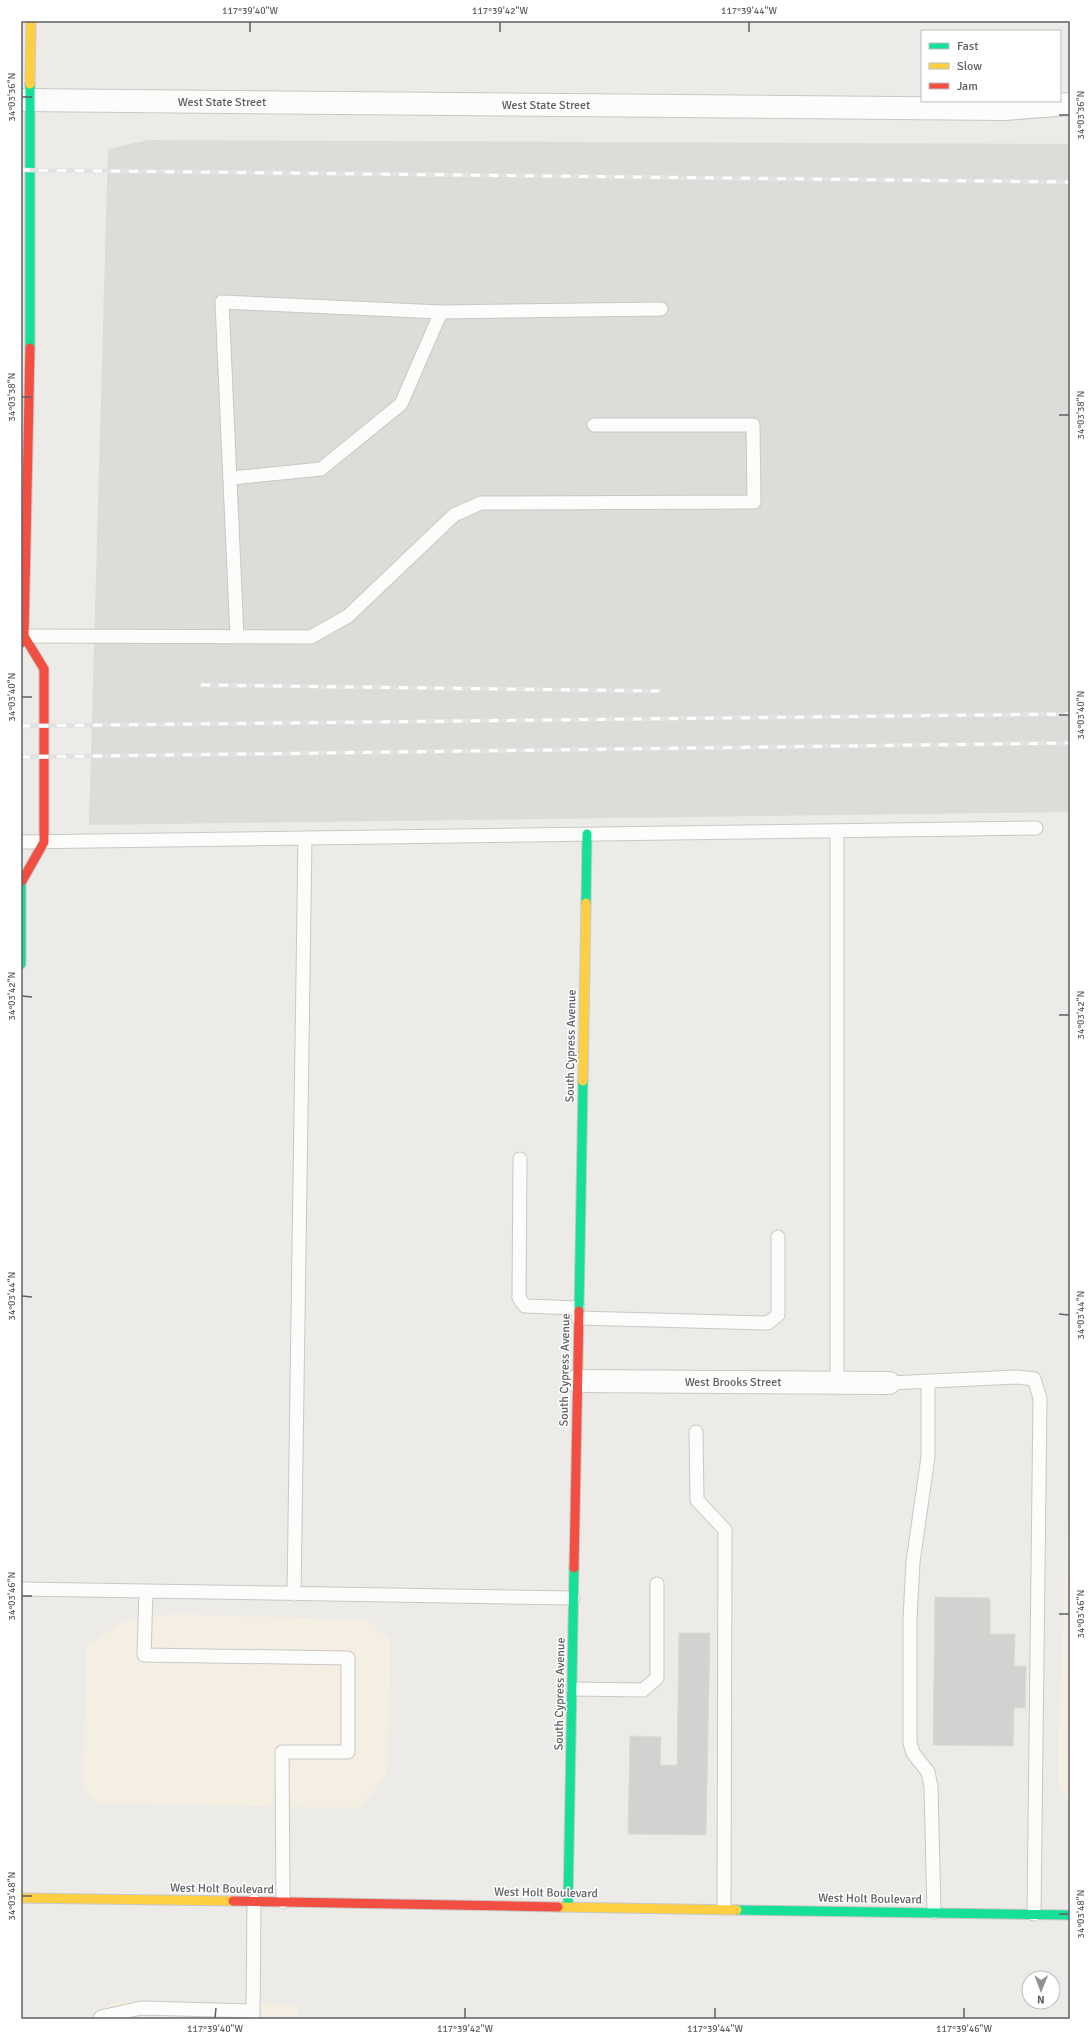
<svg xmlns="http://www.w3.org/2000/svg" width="1091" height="2040" font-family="Signika,sans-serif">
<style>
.commercial{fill:#f4efe2}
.industrial{fill:#dddcd9}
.building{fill:#d3d2d0;stroke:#dbdad6}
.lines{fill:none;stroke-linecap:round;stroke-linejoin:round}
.lane-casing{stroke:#c8c8c8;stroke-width:15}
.street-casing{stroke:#c8c8c8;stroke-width:24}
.fast-casing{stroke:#c7c7c8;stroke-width:11}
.slow-casing{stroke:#c7c7c8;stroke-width:11}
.jam-casing{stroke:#c7c7c8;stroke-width:11}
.lane{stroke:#fcfcfb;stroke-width:13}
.street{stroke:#fcfcfb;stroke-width:22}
.fast{stroke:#16e098;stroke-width:9}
.slow{stroke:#ffcf43;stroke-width:9}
.jam{stroke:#f24e42;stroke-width:9}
.rail-casing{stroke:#e3e2e2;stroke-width:4.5}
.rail{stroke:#fff;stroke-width:3;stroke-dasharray:9;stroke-linecap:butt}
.ticks{fill:none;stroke:#5d6064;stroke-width:1.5}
.labels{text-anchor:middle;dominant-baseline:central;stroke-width:3;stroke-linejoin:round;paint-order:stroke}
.street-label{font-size:12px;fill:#5d6064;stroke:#fff}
.neatline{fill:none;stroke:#5d6064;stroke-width:1.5}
.ticks-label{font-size:10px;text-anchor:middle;fill:#5d6064}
</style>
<rect width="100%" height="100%" fill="#ecebe7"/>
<path class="commercial" d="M1070,1457V1803L1057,1782Z
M174,1614L367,1620L390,1640L387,1774L360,1808L97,1803L83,1787L87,1645L124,1621Z
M140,2001L297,2005V2019H88L111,2003Z"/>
<path class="industrial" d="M148,140L1070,144V812L89,825L108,149Z"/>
<path class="building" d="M935,1597L990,1598V1634H1015L1014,1666H1026L1025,1708H1014L1013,1746L933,1745Z
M679,1633H710L706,1835L628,1834L630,1736L661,1737L660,1765H677Z"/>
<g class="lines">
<defs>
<path id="lane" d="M231,478L321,469L401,404L441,312
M24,636L311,637L348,616L454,515L481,503L754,502L753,425H594
M237,637L222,302L441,312L661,309
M21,842L1036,828
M520,1159L519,1298L525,1306L578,1308
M578,1318L768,1323L778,1315V1237
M928,1381V1457L913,1562L910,1618V1743L913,1753L928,1772L931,1787L934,1912
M837,1382V831
M889,1383L1017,1377L1034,1379L1040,1398L1034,1914
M696,1432L697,1500L725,1530L724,1908
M21,1589L573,1598
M146,1591L144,1655L348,1658V1752H282L283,1902
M294,1594L305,838
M573,1689L643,1690L657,1678V1584
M100,2019L101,2017L141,2008L253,2011
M253,2019L254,1901"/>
<path id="street" d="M21,100L1004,109L1070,104
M577,1381L889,1383"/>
<path id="fast" d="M30,348V84
M21,878V964
M586,903L587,834
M579,1311L583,1081
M568,1905L574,1568
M737,1910L1070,1915"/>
<path id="slow" d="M30,84L31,21
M583,1081L586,903
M21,1898L233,1901
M558,1907L737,1910"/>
<path id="jam" d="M21,643L24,636L30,348
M22,881L44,842V669L24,636
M574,1568L579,1311
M233,1901L558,1907"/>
</defs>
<use href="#lane" class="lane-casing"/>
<use href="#street" class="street-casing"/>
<use href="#fast" class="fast-casing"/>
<use href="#slow" class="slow-casing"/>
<use href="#jam" class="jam-casing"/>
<use href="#lane" class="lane"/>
<use href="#street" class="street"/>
<use href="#fast" class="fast"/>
<use href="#slow" class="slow"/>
<use href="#jam" class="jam"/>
<defs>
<path id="rail" d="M21,170L1070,182
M201,685L659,691
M21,726L1070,714
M21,757L1070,743"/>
</defs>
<use href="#rail" class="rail-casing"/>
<use href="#rail" class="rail"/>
</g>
<path class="ticks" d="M250,32V22M500,32V22M749,32V22M22,97H32M1059,115H1069M22,397H32M1059,415H1069M22,697H32M1059,715H1069M22,996L32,997M1059,1015H1069M22,1296L32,1297M1059,1314L1069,1315M22,1596H32M1059,1614H1069M22,1896H32M1059,1914H1069M215,2018L216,2008M465,2018V2008M715,2018V2008M964,2018V2008"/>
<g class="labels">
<g class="street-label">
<text x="222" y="102">West State Street</text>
<text x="546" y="105">West State Street</text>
<text transform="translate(571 1046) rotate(-89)">South Cypress Avenue</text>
<text transform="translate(565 1370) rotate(-89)">South Cypress Avenue</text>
<text x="733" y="1382">West Brooks Street</text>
<text transform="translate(560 1694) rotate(-89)">South Cypress Avenue</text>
<text transform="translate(222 1889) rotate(1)">West Holt Boulevard</text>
<text transform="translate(546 1893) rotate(1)">West Holt Boulevard</text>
<text transform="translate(870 1899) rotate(1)">West Holt Boulevard</text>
</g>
</g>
<rect width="1091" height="2040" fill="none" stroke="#ffffff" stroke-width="44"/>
<rect x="921" y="30" width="140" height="72" fill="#ffffff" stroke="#bebfc1"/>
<rect x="929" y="43" width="20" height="6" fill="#16e098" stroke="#bebfc1"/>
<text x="957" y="50" font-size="12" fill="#5d6064">Fast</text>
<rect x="929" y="63" width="20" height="6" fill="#ffcf43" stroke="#bebfc1"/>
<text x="957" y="70" font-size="12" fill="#5d6064">Slow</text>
<rect x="929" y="83" width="20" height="6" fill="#f24e42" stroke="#bebfc1"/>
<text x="957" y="90" font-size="12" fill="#5d6064">Jam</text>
<g transform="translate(1041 1990) rotate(181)"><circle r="19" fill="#ffffff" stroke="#bebfc1"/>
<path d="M0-3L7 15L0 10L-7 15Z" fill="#8f9192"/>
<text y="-6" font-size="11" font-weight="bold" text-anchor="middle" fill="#5d6064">N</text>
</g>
<rect x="22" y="22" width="1047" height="1996" class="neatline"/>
<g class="ticks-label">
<text x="250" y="14">117°39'40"W</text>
<text x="500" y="14">117°39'42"W</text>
<text x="749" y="14">117°39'44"W</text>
<text transform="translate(11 97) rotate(-90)" y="4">34°03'36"N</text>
<text transform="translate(1080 115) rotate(-90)" y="4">34°03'36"N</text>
<text transform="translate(11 397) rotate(-90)" y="4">34°03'38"N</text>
<text transform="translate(1080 415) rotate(-90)" y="4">34°03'38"N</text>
<text transform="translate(11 697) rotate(-90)" y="4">34°03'40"N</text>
<text transform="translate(1080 715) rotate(-90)" y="4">34°03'40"N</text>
<text transform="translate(11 996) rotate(-90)" y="4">34°03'42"N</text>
<text transform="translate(1080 1015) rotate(-90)" y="4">34°03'42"N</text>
<text transform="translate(11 1296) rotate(-90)" y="4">34°03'44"N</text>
<text transform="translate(1080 1315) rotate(-90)" y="4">34°03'44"N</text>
<text transform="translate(11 1596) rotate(-90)" y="4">34°03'46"N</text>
<text transform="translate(1080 1614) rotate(-90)" y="4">34°03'46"N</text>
<text transform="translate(11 1896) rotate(-90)" y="4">34°03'48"N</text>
<text transform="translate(1080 1914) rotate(-90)" y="4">34°03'48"N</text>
<text x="215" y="2032">117°39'40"W</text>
<text x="465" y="2032">117°39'42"W</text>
<text x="715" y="2032">117°39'44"W</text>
<text x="964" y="2032">117°39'46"W</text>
</g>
</svg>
